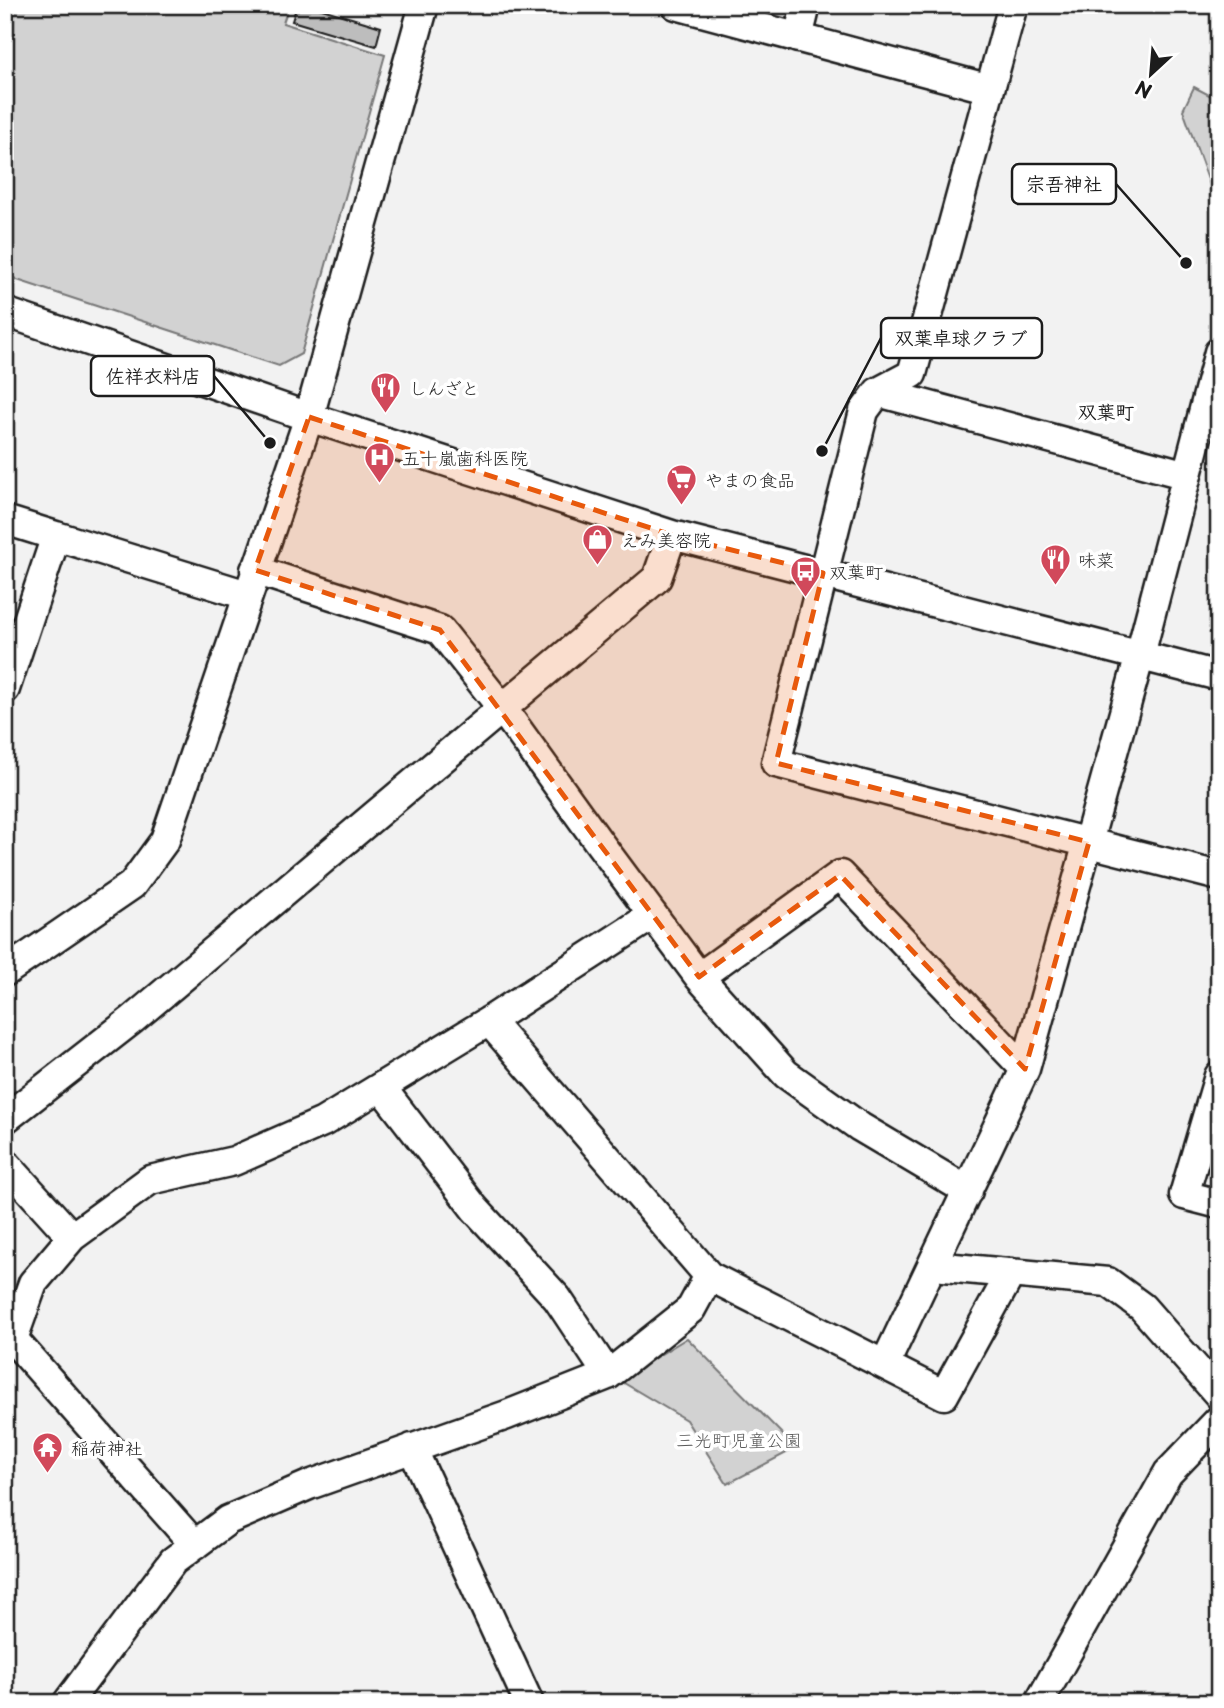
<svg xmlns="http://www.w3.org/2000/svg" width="1224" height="1708" font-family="'Playpen Sans','Klee One',sans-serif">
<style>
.green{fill:#d2d2d2;stroke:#777;stroke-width:2}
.building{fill:#bdbdbd;stroke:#1c1c1c;stroke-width:2}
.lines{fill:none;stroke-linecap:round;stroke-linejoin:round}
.minor-casing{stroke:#1c1c1c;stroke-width:33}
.minor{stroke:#fff;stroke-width:28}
.marked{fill:#e8590c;fill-opacity:0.2;stroke:#e8590c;stroke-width:5;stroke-dasharray:14 9;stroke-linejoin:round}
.labels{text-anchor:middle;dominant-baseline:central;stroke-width:7;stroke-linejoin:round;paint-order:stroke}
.poi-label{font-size:18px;fill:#1c1c1c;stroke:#fff;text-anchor:start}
.park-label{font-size:18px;fill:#5c5c5c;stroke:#fff}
.neighbourhood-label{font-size:19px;font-weight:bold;fill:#1c1c1c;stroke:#fff}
.leader{fill:none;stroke:#1c1c1c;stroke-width:2.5}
.callout-dot{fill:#1c1c1c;stroke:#fff;stroke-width:2.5}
.callout{fill:#fff;stroke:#1c1c1c;stroke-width:2.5}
.callout-label{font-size:19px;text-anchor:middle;font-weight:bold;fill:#1c1c1c}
</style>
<rect width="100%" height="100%" fill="#f2f2f2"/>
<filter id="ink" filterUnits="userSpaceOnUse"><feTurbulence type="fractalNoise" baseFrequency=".0143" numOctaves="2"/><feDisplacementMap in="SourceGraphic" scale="14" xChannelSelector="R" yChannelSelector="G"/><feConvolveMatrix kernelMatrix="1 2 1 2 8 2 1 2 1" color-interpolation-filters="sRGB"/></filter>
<g filter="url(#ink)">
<path class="green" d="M5,5H289L283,23L385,55L301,354L279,366L5,276Z
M1194,87L1219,100V210L1183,110Z
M687,1338L796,1448L727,1484L686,1420L619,1380Z"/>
<path class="building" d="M297,5H309L381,27L376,46L292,21Z"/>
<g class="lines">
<defs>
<path id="minor" d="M676,5L990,89
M1013,5L912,374L878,392L864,411L776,763L1219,876
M798,38L806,5
M5,312L309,417L672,535L1219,676
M878,392L1187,475
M5,520L56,536L5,689
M56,536L247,595
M255,570L440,630L502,708L600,844L699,977L786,1074L860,1127L968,1191
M5,972L132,885L165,840L309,417L424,5
M699,977L840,875L1025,1069
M489,1021L709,1276L944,1395L1011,1273
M1219,1076L1184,1195L1219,1204
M381,1087L475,1209L557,1298L608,1375
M5,1119L133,1019L657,578L672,535
M5,1163L72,1237
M933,1266L1108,1282L1142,1307L1219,1395
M13,1339L195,1545
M5,1344L13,1339L33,1283L72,1237L150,1180L234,1161L323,1122L489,1021L653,915
M885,1364L1025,1069L1140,655L1219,352
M412,1448L529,1703
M67,1703L173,1561L228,1520L309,1485L507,1415L608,1375L691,1309L709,1276
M1039,1703L1168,1473L1219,1420"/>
</defs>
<use href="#minor" class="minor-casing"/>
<use href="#minor" class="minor"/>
</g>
</g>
<path class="marked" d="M309,417L672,535L823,573L776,763L1089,842L1025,1069L840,875L699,977L440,630L255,570Z"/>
<defs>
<symbol id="restaurant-pin" viewBox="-11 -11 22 30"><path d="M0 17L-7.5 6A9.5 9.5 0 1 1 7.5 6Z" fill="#d1495b" stroke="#fff"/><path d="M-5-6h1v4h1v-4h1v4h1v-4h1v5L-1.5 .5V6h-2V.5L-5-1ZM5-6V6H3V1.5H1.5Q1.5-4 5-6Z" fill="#fff"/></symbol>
<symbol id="hospital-pin" viewBox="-11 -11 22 30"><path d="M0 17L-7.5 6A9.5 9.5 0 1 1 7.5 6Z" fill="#d1495b" stroke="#fff"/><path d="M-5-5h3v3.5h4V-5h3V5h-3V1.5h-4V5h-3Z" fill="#fff"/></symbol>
<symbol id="supermarket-pin" viewBox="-11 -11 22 30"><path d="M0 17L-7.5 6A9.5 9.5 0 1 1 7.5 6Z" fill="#d1495b" stroke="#fff"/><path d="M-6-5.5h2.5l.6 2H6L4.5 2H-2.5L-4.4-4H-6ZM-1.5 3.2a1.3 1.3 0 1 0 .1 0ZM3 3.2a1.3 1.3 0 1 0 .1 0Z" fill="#fff"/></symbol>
<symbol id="shop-pin" viewBox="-11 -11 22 30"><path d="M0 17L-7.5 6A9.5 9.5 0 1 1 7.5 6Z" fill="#d1495b" stroke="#fff"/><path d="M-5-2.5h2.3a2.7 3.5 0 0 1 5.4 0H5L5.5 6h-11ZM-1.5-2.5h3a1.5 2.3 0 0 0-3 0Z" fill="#fff"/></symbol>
<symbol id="bus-pin" viewBox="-11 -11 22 30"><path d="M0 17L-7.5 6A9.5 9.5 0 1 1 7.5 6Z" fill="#d1495b" stroke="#fff"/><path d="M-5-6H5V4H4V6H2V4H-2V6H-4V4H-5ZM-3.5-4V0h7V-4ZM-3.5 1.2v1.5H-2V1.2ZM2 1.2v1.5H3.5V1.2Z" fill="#fff"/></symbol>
<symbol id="temple-pin" viewBox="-11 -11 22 30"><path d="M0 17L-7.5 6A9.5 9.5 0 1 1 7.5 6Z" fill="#d1495b" stroke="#fff"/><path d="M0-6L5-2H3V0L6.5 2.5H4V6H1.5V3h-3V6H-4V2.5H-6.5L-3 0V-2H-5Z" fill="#fff"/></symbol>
</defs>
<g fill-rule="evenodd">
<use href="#restaurant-pin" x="368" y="370" width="35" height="47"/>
<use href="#hospital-pin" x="362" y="440" width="35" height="47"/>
<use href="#supermarket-pin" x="664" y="462" width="35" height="47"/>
<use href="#shop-pin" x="580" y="522" width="35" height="47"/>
<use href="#restaurant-pin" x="1038" y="542" width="35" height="47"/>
<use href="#bus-pin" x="788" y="554" width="35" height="47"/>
<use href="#temple-pin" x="30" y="1430" width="35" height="47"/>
</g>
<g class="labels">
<g class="poi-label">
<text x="409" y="387">しんざと</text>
<text x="402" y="457">五十嵐歯科医院</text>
<text x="705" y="479">やまの食品</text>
<text x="621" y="539">えみ美容院</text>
<text x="1078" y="559">味菜</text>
<text x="829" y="571">双葉町</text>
<text x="71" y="1447">稲荷神社</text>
</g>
<g class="park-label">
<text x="739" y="1439">三光町児童公園</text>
</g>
<g class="neighbourhood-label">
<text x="1106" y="411">双葉町</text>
</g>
</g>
<path class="leader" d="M1186 263L1116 184M822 451L881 338M270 443L214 376"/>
<g class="callout-dot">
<circle cx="1186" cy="263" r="7"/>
<circle cx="822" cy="451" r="7"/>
<circle cx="270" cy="443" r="7"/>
</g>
<g class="callout">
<rect x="1012" y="164" width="104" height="40" rx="7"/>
<rect x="881" y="318" width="161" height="40" rx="7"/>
<rect x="91" y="356" width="123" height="40" rx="7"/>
</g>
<g class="callout-label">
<text x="1064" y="191">宗吾神社</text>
<text x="961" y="345">双葉卓球クラブ</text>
<text x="153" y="383">佐祥衣料店</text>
</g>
<rect width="1224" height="1708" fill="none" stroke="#fff" stroke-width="28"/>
<rect x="14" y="14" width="1196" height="1680" fill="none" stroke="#1c1c1c" stroke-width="2.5" filter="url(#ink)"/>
<g transform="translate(1151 74) rotate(206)" stroke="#ffffff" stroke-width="5" paint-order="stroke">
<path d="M0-5L12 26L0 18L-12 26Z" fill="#1c1c1c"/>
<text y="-10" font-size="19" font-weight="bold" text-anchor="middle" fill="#1c1c1c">N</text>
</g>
</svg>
